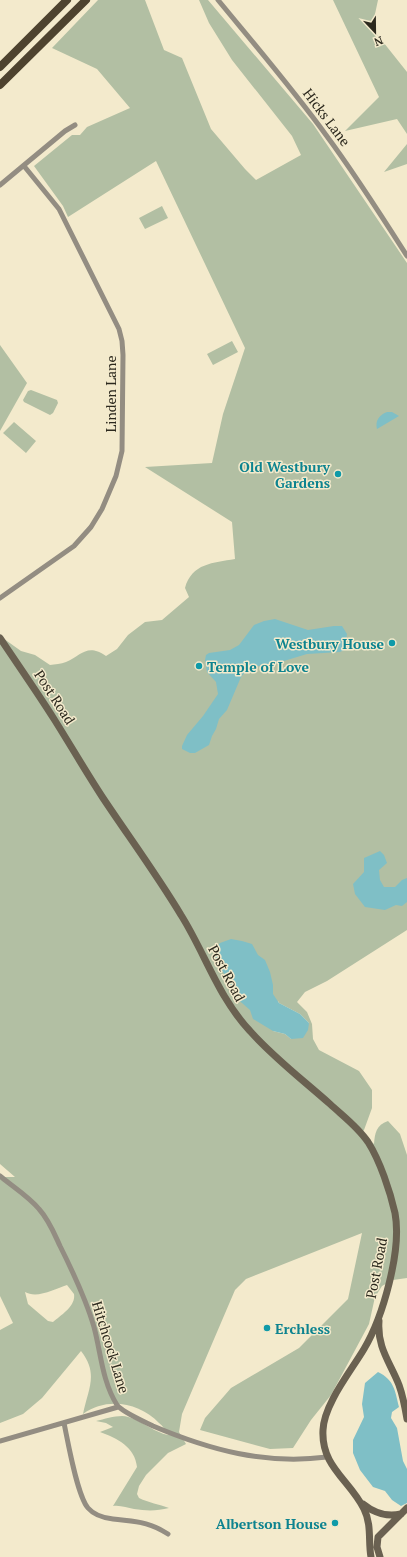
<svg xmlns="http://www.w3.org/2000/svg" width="407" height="1557" font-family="'PT Serif',serif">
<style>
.green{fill:#b2bfa3;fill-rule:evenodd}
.water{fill:#7fbfc6}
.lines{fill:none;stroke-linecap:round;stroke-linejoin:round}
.street{stroke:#938d82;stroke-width:5}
.secondary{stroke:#6a6151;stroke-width:7}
.primary{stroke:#4e432f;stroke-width:8}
.culture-dot{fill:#0f9aa8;stroke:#f3eacc;stroke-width:1.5}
.labels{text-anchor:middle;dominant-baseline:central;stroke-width:3;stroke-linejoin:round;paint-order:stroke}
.street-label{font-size:14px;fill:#2c291e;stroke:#f3eacc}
.culture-label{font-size:14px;font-weight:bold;fill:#0d838f;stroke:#f3eacc;text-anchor:end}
</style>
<rect width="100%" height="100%" fill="#f3eacc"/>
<path class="green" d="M98,0H145L164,50L182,58L211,129L245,169L256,180L301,155L292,136L232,60L209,23L199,0H208L313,124L407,263V930L327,981L305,992L297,1002L307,1012L312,1024L313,1039L319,1050L359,1071L372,1090V1108L364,1130L362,1132L374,1144C375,1133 376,1125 388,1121L400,1134L407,1155V1278L393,1280L382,1286L375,1297L369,1324L331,1395L311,1420L293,1448L270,1449L200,1430L205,1418L231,1388L299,1348L348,1299L362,1233L246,1279L235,1290L182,1414L179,1432L186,1444L168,1453L146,1475L139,1486L137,1494L139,1498C149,1503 159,1504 169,1508C157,1511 147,1511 134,1509C127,1508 121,1505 113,1506L137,1467C135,1447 117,1438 100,1432L113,1427L106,1423L96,1421C104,1419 114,1416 122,1416C139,1417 153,1433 169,1435C166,1431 163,1426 159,1423C139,1402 106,1397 83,1414C88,1389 99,1374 81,1351L42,1398L23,1414L0,1423V1330L13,1323L0,1296V1177H15L0,1164V636L21,651L35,655L50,665C55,664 61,664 66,662C82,655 87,643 106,656L117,649L128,635L145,622L162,620L189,597L185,588C192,563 213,563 235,559L232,522L145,467L212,463L223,414L245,348L156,161L68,217L63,206L34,166L72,135H80L87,127L130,108L97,69L52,48ZM278,1001L279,1003L300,1014L309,1023L291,1039L285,1034L273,1031ZM67,1285L74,1294C76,1306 61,1315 53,1322L48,1321L28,1304L25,1292C37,1299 55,1289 67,1285Z
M333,0H378L372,28L407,72V134L397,119L345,131L379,97Z
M407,144V164L384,172Z
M162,206L168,218L145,229L139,218Z
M232,341L238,352L213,365L207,354Z
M0,345L27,383L0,431Z
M31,390L57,400L58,403L53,413L50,415L24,402L23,400L28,391Z
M14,422L36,441L26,453L3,433Z"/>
<path class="water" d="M387,412H392L399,416L377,429C375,421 379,415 387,412Z
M275,619L308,630L334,626H342L347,634L346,641L350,644L348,648L340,652L307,654L274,664L253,667L247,670L241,677L227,710L219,719L216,729L212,736L209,745L195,753H190L182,749V746L187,735L203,716L218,694L216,682L207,672L205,660L206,655L209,653L230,650L239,645L254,625L264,621Z
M380,851L384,855L387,863L379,870L380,880L384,887H395L402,880L407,878V902L402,906L396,905L385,910L365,907L355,894L353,884L364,872V858Z
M231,939L242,941L252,944L258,955L265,960L270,972L273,985V994L279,1003L300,1014L309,1023L308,1030L303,1038L291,1039L285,1034L273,1031L253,1019L250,1010L234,996L230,982L218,965L215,956V949L220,943Z
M378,1372C394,1380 395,1390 399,1407L392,1412L391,1418L397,1428L403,1461L407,1469V1503L401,1506L392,1500L385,1491L373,1487L360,1470L353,1453V1440L364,1417L362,1404L365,1383Z"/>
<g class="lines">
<path class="street" d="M218,0C255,45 292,88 326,135C355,174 381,215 407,256
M0,185L65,131L75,125
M0,598L74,546L91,527L102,509L116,476L122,451L123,355L122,341L119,329L59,209L24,166
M0,1176C13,1187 28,1196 39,1209C49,1220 54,1233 60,1246C73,1272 86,1299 94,1327C101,1353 102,1381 117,1405C122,1412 145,1422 153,1426C210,1450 265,1465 327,1457
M64,1423C68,1442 77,1495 88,1508C94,1515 104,1518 113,1519C136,1522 148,1521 168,1534
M0,1441L118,1407"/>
<path class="secondary" d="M0,638C18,665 37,692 54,719C71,746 86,772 103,798C129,837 157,875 181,915C205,953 218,997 250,1031C274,1058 303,1080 330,1104C343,1116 358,1127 368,1142C380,1161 390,1191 395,1213C402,1250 383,1317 364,1349C351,1371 324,1404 323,1430C321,1467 350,1480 364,1509C372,1525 368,1541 371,1557
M379,1321C377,1348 390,1362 399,1385C403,1396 405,1407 407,1419
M363,1504C374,1513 388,1517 401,1514
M380,1557L377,1547L378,1537L407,1508"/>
<path class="primary" d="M0,67L67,0
M0,85L86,0"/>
</g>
<g class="culture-dot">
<circle cx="338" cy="474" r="4"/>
<circle cx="392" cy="643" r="4"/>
<circle cx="199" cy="666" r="4"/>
<circle cx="267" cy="1328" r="4"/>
<circle cx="335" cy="1523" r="4"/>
</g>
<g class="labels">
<g class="street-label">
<text transform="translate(327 117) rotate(53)">Hicks Lane</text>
<text transform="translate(110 394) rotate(-90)">Linden Lane</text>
<text transform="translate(55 697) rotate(57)">Post Road</text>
<text transform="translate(227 973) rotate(62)">Post Road</text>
<text transform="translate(376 1268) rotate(-79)">Post Road</text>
<text transform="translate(111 1347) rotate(73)">Hitchcock Lane</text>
</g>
<g class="culture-label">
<text x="330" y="466">Old Westbury<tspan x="330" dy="16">Gardens</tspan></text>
<text x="384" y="643">Westbury House</text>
<text x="207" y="666" text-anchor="start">Temple of Love</text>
<text x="275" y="1328" text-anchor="start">Erchless</text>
<text x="327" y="1523">Albertson House</text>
</g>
</g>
<g transform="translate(375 32) rotate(158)" stroke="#f3eacc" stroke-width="3" paint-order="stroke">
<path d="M0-3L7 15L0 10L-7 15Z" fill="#2c291e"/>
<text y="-6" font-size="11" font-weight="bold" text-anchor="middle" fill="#2c291e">N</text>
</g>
</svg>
